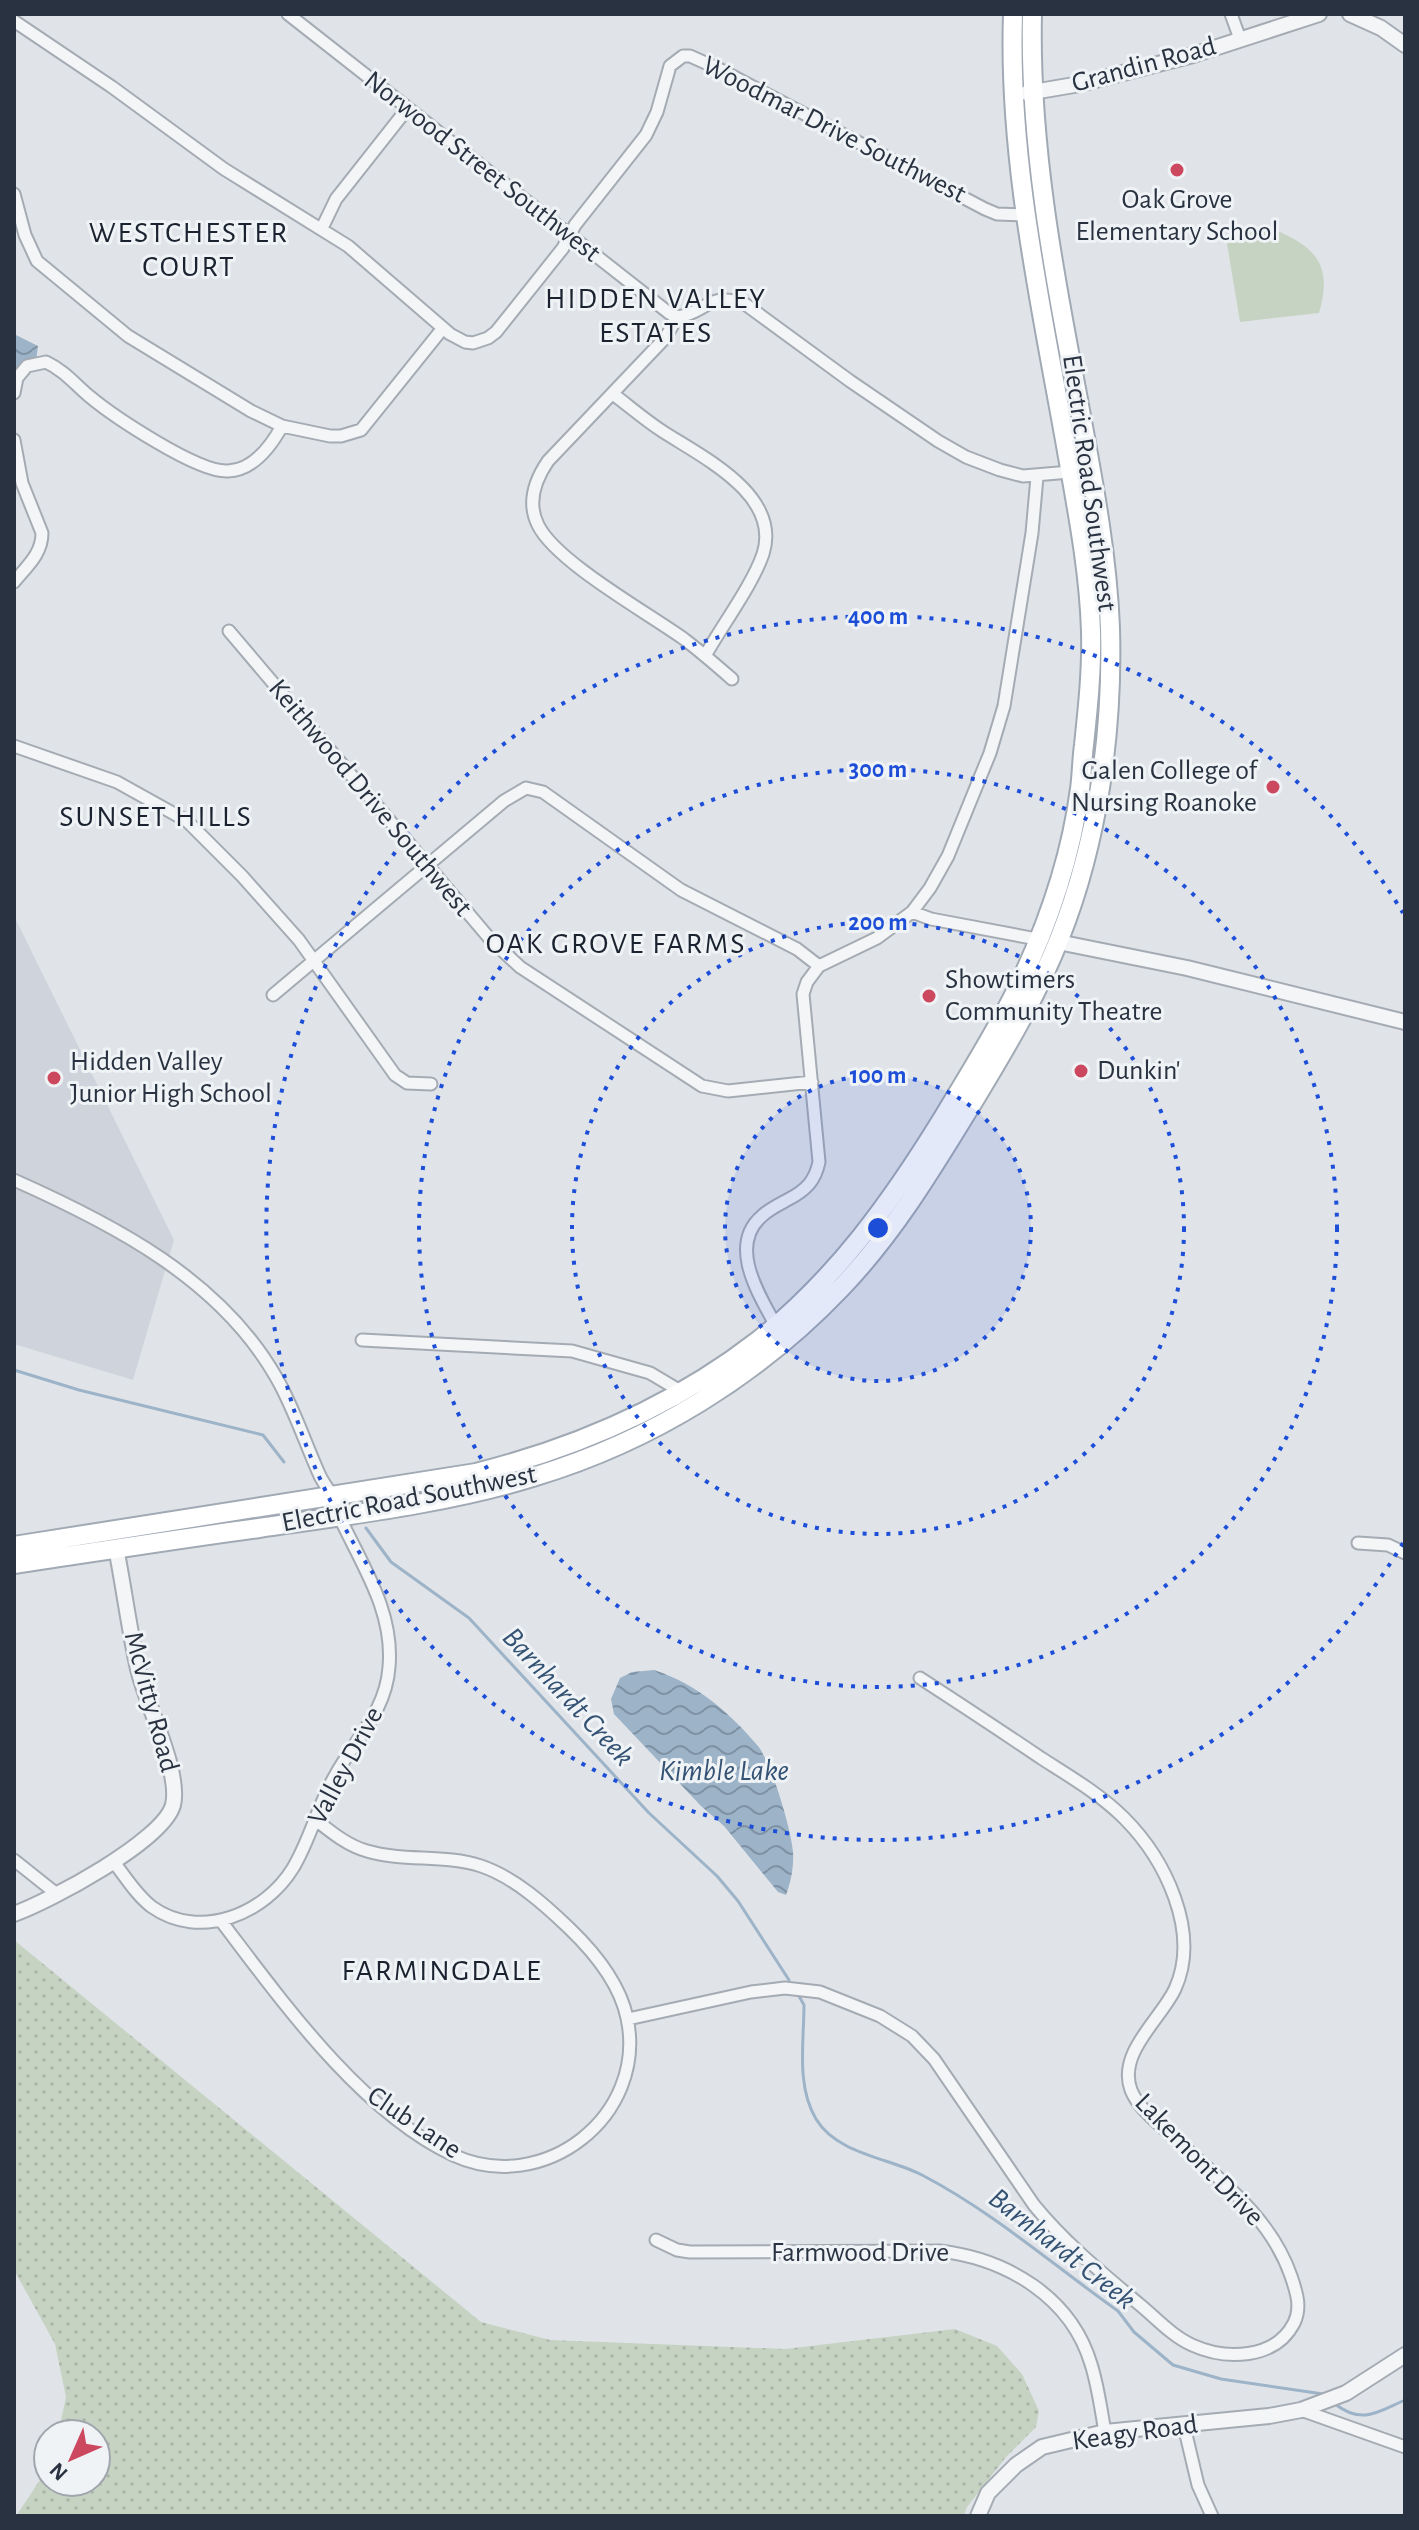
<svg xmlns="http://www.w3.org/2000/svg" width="1419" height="2530" font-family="'Alegreya Sans',sans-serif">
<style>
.built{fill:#cfd3db}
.grass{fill:url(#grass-dots)}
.garden{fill:#c6d3c2}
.water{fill:url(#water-waves)}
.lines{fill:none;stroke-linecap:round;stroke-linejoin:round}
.stream{stroke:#9cb3c8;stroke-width:3}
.minor-casing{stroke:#a5abb3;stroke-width:15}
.tertiary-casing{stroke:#a5abb3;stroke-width:18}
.primary-casing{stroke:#a0a9b4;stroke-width:22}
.minor{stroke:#f3f5f7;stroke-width:11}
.tertiary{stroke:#f3f5f7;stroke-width:14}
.primary{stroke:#fff;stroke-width:18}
.ring{fill:none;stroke:#1d4ed8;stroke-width:4;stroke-dasharray:4 8}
.poi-dot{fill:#cb485f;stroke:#f0f3f6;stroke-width:3}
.labels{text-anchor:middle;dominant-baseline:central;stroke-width:6;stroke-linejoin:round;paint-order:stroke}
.street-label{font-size:28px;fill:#293240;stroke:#f0f3f6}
.poi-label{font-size:28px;fill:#293240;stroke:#f0f3f6;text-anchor:start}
.neighbourhood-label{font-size:30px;letter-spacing:2px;fill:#1b2331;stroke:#f0f3f6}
.water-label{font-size:30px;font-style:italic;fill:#345273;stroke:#f0f3f6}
.centre{fill:#1d4ed8;stroke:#f0f3f6;stroke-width:4}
.ring-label{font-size:24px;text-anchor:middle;font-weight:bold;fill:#1d4ed8;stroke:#f0f3f6;stroke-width:6;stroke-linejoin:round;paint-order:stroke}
</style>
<defs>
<pattern id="grass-dots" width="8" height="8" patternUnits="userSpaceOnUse" patternTransform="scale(2)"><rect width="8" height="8" fill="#c6d3c2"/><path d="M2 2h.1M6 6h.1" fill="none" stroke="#aab6a8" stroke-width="1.8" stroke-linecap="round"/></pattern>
<pattern id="water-waves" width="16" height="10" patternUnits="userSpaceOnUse" patternTransform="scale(2)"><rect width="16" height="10" fill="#9cb3c8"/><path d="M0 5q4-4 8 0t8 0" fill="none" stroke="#7f92a4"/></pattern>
</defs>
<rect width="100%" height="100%" fill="#e0e4e9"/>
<path class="built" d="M14,916L174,1240L133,1380L14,1344Z"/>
<path class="grass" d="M14,1940L481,2322L550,2340L785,2349L955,2329L997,2346L1022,2374L1039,2411L1036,2427L1006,2457L967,2507L964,2516H16L48,2468V2482H96V2434H58L66,2397L55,2344L14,2270Z"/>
<path class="garden" d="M1273,229C1316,247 1333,265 1319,313L1240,322L1227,244L1250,230Z"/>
<path class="water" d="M14,334L38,346L36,361L14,370Z
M654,1670C697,1684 729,1712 758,1746C772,1764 791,1829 793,1852C794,1866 791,1882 786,1895L778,1892L724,1826L701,1806L614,1714L611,1699L620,1678L632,1672Z"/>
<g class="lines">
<path class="stream" d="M14,1370L79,1390L263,1435L284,1462
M366,1528L391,1562L469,1618L649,1813L717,1876L738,1901L789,1980
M799,1996L804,2005C804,2041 796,2086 816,2119C837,2154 889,2158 922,2175C993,2212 1053,2265 1118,2311L1134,2332L1173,2365L1221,2379L1323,2394
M1335,2404C1362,2425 1378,2412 1405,2400"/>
<defs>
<path id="minor" d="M288,14L669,313L677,317
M1231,14L1240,39
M14,21L112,87L224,169L348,246L450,334L465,342L473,343L488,338L496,332L563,248L575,225L646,135L657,112L670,66L683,56H690L719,69L985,209L997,214L1026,215
M14,194L25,235L37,261L128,336L251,411L282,426L330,436H341L361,430L443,328
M322,228L336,199L407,109
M677,317L666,337L548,461C535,480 527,503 538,525C556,562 648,613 684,639C701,652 716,665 732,679
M677,317C707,313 707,291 745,304L850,381L938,441L966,457L1000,470L1023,476L1070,472L1087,444
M14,393L17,378L27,366L46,362C63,370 74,383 89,396C113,416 198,473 228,471C253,470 271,446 282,426
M613,394C629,406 645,420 662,431C702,457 782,495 763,554C753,584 721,627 705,656
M14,440L22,483L42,533C42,554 27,566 14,582
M229,631L490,939L520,967L702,1086L728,1091L812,1082
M14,746L117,782L187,821L242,876L299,940L395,1075L407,1083L431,1084
M912,912L931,919L1042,940
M273,995L504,801L526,788L543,792L681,890L797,949L819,966
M14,1180C113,1224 220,1279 276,1377C294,1408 305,1443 320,1476C324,1484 329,1490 333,1497C336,1504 337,1513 341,1520C363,1567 394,1612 389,1667C386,1711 356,1738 336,1774C318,1804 311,1838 293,1868C265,1914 200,1941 152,1907C136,1895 125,1876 113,1861
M776,1326C760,1296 727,1246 762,1216C769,1209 780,1204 789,1199C806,1190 815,1181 819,1162L803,994L807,982L819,966L877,938L912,912L930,888L948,856L990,753L1004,706L1032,533L1037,477
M362,1340L572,1351L650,1373L682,1392
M1358,1543L1388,1545L1405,1553
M14,1860L58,1895
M221,1921C282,2001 360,2111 453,2155C543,2197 648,2116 627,2018C620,1984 594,1952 569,1928C545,1905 514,1877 481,1866C444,1854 404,1862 367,1851C348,1846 331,1832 316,1820
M628,2019L751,1992L785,1988L820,1992L880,2016L912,2036L934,2059L1034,2205C1065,2243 1102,2273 1139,2304C1156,2318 1172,2336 1192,2345C1225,2360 1275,2360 1294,2323C1302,2307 1296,2291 1291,2276C1270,2215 1216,2177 1171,2135C1157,2122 1138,2108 1131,2090C1117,2053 1161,2019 1175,1989C1201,1932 1165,1859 1124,1818C1100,1794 1069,1776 1041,1758C1001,1731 960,1704 920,1678
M656,2240L677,2250L690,2252L940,2251C1007,2259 1071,2297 1091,2364C1098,2386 1101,2410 1105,2432
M1301,2410L1405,2447
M1184,2426L1198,2485L1212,2516"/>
<path id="tertiary" d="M1350,14L1381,28L1405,45
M1027,93L1080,84L1193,55L1319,14
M1058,942L1187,968L1405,1022
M14,1914C50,1901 163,1841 173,1805C181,1772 146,1704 138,1669C129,1629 124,1588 116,1548
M978,2516L988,2493L1016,2465L1042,2447L1105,2432L1269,2416L1301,2410L1346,2393L1405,2355"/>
<path id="primary" d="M14,1546L476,1473C579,1447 674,1406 759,1340C836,1279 892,1201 943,1118C968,1076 995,1034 1017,989C1047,927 1071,857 1080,789C1082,774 1082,759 1084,745C1088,707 1092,670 1091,631C1089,567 1076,504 1065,440C1040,300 1008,157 1013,14
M14,1564C96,1552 177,1539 259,1528C349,1515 450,1503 536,1476C651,1441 757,1376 840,1289C895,1232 935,1164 976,1097C1007,1046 1038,993 1060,937C1098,841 1113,731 1110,628C1107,549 1091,471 1077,394C1053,270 1029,141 1032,14"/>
</defs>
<use href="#minor" class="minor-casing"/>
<use href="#tertiary" class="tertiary-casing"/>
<use href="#primary" class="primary-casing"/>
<use href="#minor" class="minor"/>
<use href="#tertiary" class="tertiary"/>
<use href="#primary" class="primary"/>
</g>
<circle cx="878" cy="1228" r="153" fill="#1d4ed8" fill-opacity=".12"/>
<g class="ring">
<circle cx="878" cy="1228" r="153"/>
<circle cx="878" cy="1228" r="306"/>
<circle cx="878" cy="1228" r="459"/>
<path d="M1403 1543A612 612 0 1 1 1403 913"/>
</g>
<g class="poi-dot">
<circle cx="1177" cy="170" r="8"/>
<circle cx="1273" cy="787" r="8"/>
<circle cx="929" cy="996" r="8"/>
<circle cx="1081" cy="1071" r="8"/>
<circle cx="54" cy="1078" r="8"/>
</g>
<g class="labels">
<g class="street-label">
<text transform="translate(1144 65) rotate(-15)">Grandin Road</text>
<text transform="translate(834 130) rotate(27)">Woodmar Drive Southwest</text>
<text transform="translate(482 167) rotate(38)">Norwood Street Southwest</text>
<text transform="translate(1089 483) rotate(82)">Electric Road Southwest</text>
<text transform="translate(370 798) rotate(50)">Keithwood Drive Southwest</text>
<text transform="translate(409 1499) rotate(-11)">Electric Road Southwest</text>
<text transform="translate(151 1702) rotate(75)">McVitty Road</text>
<text transform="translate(346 1766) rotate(-62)">Valley Drive</text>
<text transform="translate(414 2123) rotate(34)">Club Lane</text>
<text transform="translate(1199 2160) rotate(46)">Lakemont Drive</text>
<text x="860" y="2253">Farmwood Drive</text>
<text transform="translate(1135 2433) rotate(-8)">Keagy Road</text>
</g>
<g class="poi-label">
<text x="1177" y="200" text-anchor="middle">Oak Grove<tspan x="1177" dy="32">Elementary School</tspan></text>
<text x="1257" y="771" text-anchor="end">Galen College of<tspan x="1257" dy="32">Nursing Roanoke</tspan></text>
<text x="945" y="980">Showtimers<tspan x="945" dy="32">Community Theatre</tspan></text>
<text x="70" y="1062">Hidden Valley<tspan x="70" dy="32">Junior High School</tspan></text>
<text x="1097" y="1071">Dunkin'</text>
</g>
<g class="neighbourhood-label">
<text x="189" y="233">WESTCHESTER<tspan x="189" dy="34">COURT</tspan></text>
<text x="656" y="299">HIDDEN VALLEY<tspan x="656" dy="34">ESTATES</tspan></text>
<text x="156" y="817">SUNSET HILLS</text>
<text x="616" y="944">OAK GROVE FARMS</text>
<text x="442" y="1971">FARMINGDALE</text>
</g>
<g class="water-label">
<text transform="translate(568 1697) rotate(47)">Barnhardt Creek</text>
<text x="724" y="1771">Kimble Lake</text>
<text transform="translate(1062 2249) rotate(38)">Barnhardt Creek</text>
</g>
</g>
<circle cx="878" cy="1228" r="12" class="centre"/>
<g class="ring-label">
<text x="878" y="624">400 m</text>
<text x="878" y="777">300 m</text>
<text x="878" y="930">200 m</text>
<text x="878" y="1083">100 m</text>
</g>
<rect width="1419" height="2530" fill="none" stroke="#293240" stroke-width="32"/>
<g transform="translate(72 2458) rotate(225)"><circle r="38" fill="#f0f3f6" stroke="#a0a6ad" stroke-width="2"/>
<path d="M0-6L14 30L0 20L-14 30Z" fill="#cb485f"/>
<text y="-12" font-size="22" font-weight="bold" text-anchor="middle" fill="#293240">N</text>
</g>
</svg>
